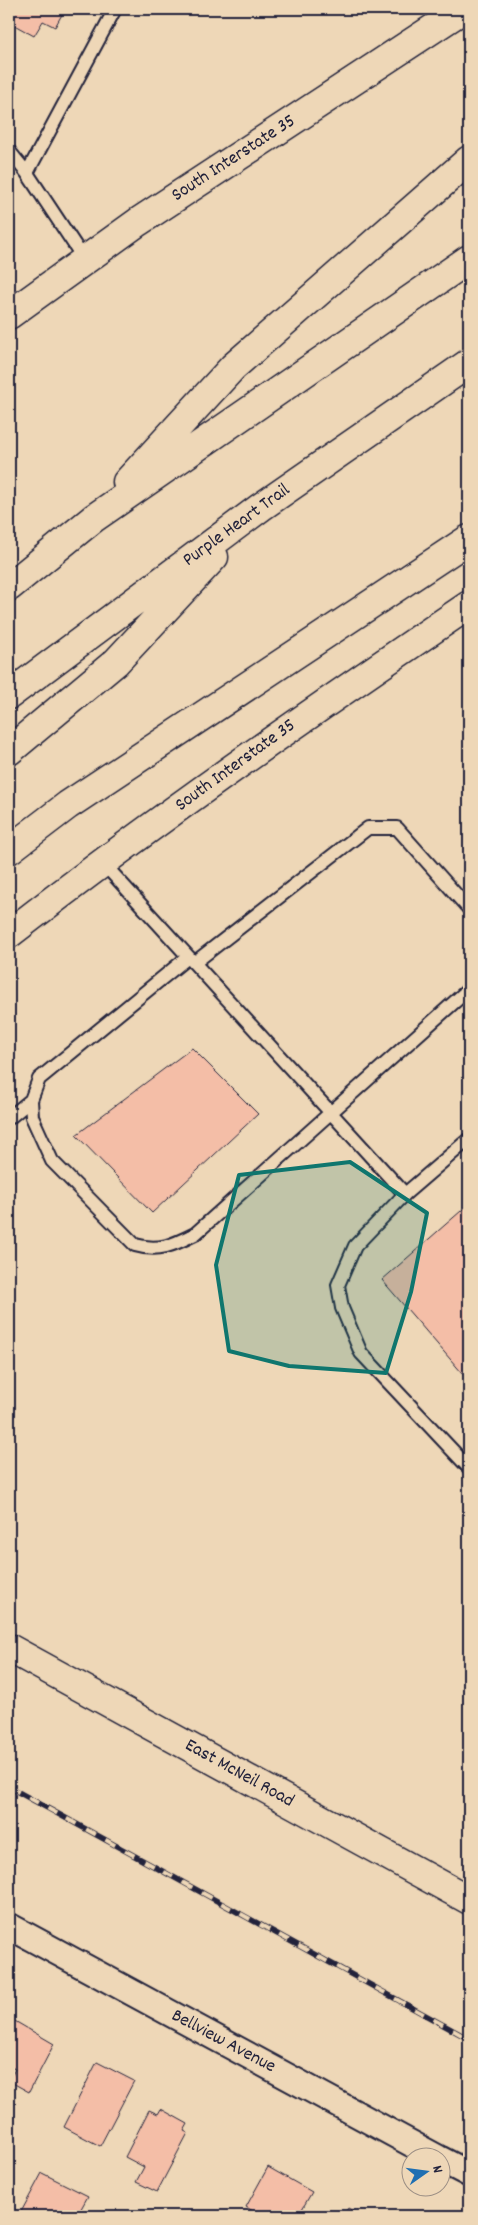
<svg xmlns="http://www.w3.org/2000/svg" width="478" height="2225" font-family="Dekko,sans-serif">
<style>
.building{fill:#f4bea7;stroke:#22223b}
.lines{fill:none;stroke-linecap:round;stroke-linejoin:round}
.service-casing{stroke:#22223b;stroke-width:16}
.minor-casing{stroke:#22223b;stroke-width:29}
.tertiary-casing{stroke:#22223b;stroke-width:31}
.secondary-casing{stroke:#22223b;stroke-width:31}
.motorway-casing{stroke:#22223b;stroke-width:31}
.service{stroke:#eed7b7;stroke-width:12}
.minor{stroke:#eed7b7;stroke-width:25}
.tertiary{stroke:#eed7b7;stroke-width:28}
.secondary{stroke:#eed7b7;stroke-width:28}
.motorway{stroke:#eed7b7;stroke-width:28}
.rail-casing{stroke:#22223b;stroke-width:5.5}
.rail{stroke:#eed7b7;stroke-width:4;stroke-dasharray:11;stroke-linecap:butt}
.marked{fill:#0f766e;fill-opacity:0.2;stroke:#0f766e;stroke-width:4;stroke-linejoin:round}
.labels{text-anchor:middle;dominant-baseline:central;stroke-width:4.5;stroke-linejoin:round;paint-order:stroke}
.street-label{font-size:19px;fill:#22223b;stroke:#eed7b7}
</style>
<rect width="100%" height="100%" fill="#eed7b7"/>
<filter id="ink" filterUnits="userSpaceOnUse"><feTurbulence type="fractalNoise" baseFrequency=".02" numOctaves="2"/><feDisplacementMap in="SourceGraphic" scale="10" xChannelSelector="R" yChannelSelector="G"/><feConvolveMatrix kernelMatrix="1 2 1 2 8 2 1 2 1" color-interpolation-filters="sRGB"/></filter>
<g filter="url(#ink)">
<path class="building" d="M9,9H65L55,27L43,21L34,36L9,22Z
M192,1048L258,1114L152,1213L76,1135Z
M469,1204V1381L382,1280Z
M13,2020L54,2044L29,2092L9,2081L15,2069L9,2066V2021L11,2023Z
M97,2062L134,2081L100,2146L64,2127Z
M161,2109L188,2124L184,2131L188,2133L157,2192L136,2182L144,2167L125,2157L149,2110L158,2114Z
M268,2167L312,2192L298,2216H262L246,2207Z
M42,2173L88,2196L77,2216H29L21,2212Z
M348,2208L362,2216H343Z"/>
<g class="lines">
<defs>
<path id="service" d="M9,151L27,173L84,259
M27,173L115,9
M102,862L405,1194
M188,957L39,1079L31,1100L32,1117L52,1161L135,1245C159,1252 173,1245 195,1234L469,989
M194,963L368,828H397L469,909
M9,1118L31,1100
M469,1139L405,1194L355,1246L338,1285L342,1308L361,1353L469,1468"/>
<path id="minor" d="M9,1926L438,2158
M440,2159L469,2174"/>
<path id="tertiary" d="M9,1648L469,1900"/>
<path id="secondary" d="M9,315L138,222L463,9
M9,934C158,818 313,711 469,605"/>
<path id="motorway" d="M127,482L233,367L469,160
M9,587L94,518L469,259
M9,695L261,507L469,363
M9,751L116,662L214,557
M9,850L68,805L469,539"/>
</defs>
<use href="#service" class="service-casing"/>
<use href="#minor" class="minor-casing"/>
<use href="#tertiary" class="tertiary-casing"/>
<use href="#secondary" class="secondary-casing"/>
<use href="#motorway" class="motorway-casing"/>
<use href="#service" class="service"/>
<use href="#minor" class="minor"/>
<use href="#tertiary" class="tertiary"/>
<use href="#secondary" class="secondary"/>
<use href="#motorway" class="motorway"/>
<defs>
<path id="rail" d="M9,1787L469,2039"/>
</defs>
<use href="#rail" class="rail-casing"/>
<use href="#rail" class="rail"/>
</g>
</g>
<path class="marked" d="M350,1162L427,1213L411,1292L386,1373L289,1366L229,1351L216,1265L239,1175Z"/>
<g class="labels">
<g class="street-label">
<text transform="translate(234 159) rotate(-33)">South Interstate 35</text>
<text transform="translate(237 526) rotate(-36)">Purple Heart Trail</text>
<text transform="translate(236 766) rotate(-36)">South Interstate 35</text>
<text transform="translate(239 1774) rotate(29)">East McNeil Road</text>
<text transform="translate(223 2042) rotate(28)">Bellview Avenue</text>
</g>
</g>
<rect width="478" height="2225" fill="none" stroke="#eed7b7" stroke-width="30"/>
<rect x="15" y="15" width="448" height="2195" fill="none" stroke="#22223b" stroke-width="2" filter="url(#ink)"/>
<g transform="translate(426 2172) rotate(76)"><circle r="24" fill="#eed7b7" stroke="#9c8f85"/>
<path d="M0-4L9 19L0 12L-9 19Z" fill="#1f6fb2"/>
<text y="-8" font-size="14" font-weight="bold" text-anchor="middle" fill="#22223b">N</text>
</g>
</svg>
